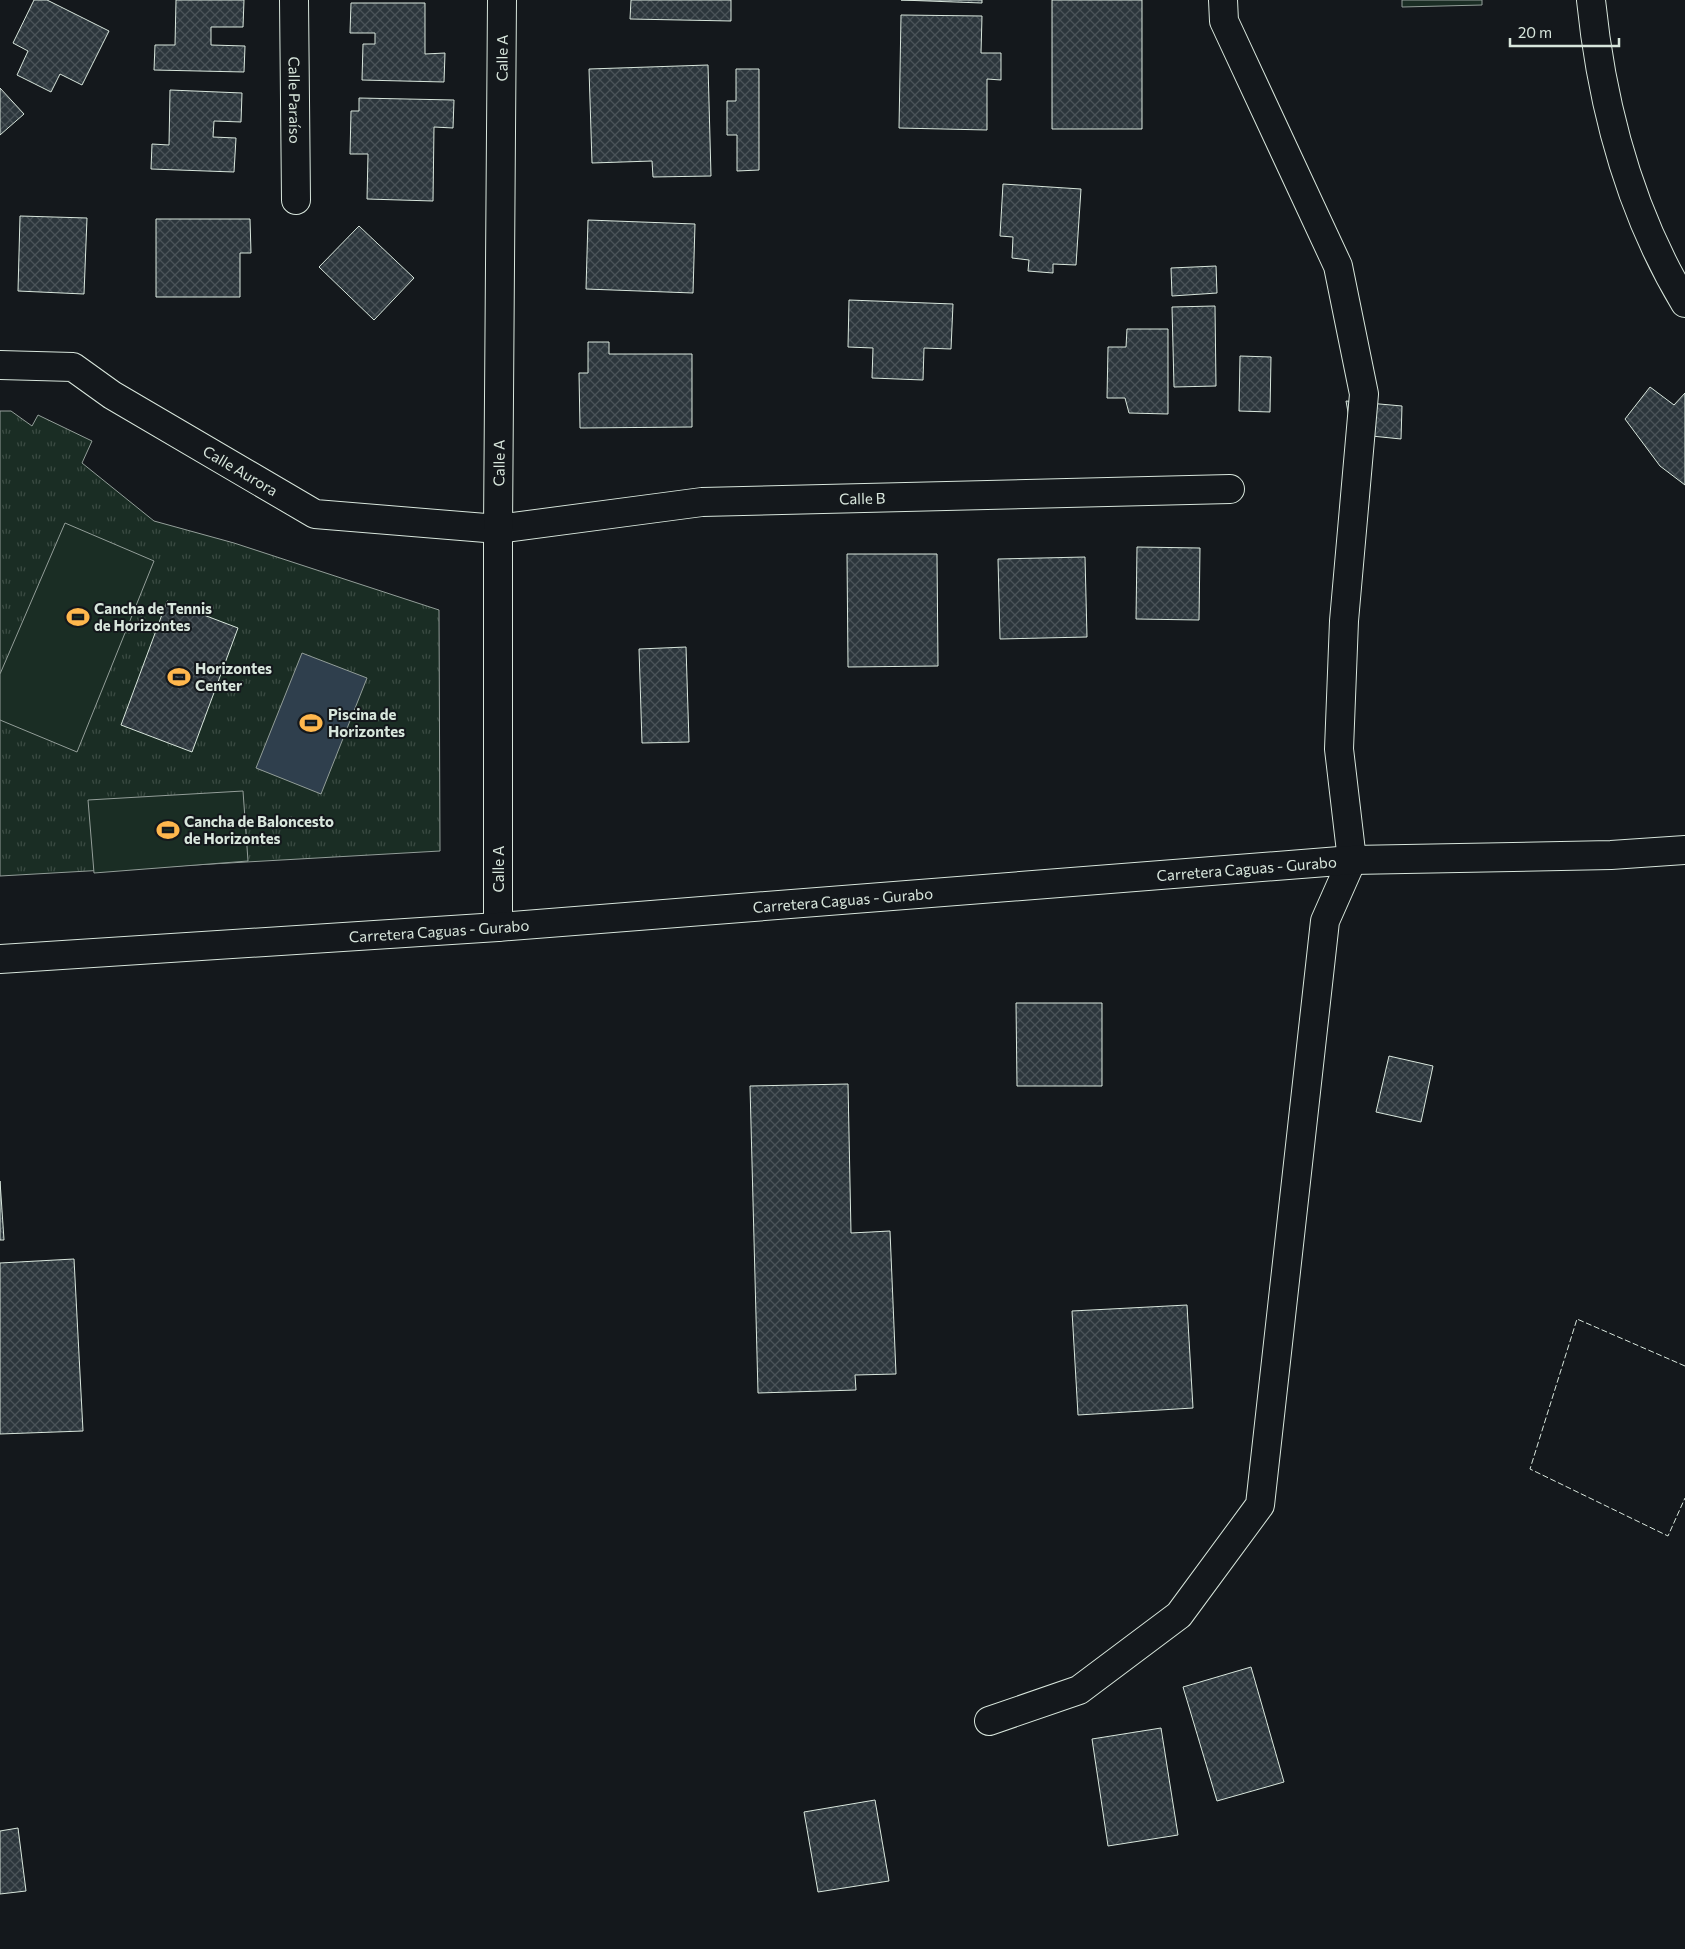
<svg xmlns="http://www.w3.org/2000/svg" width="1685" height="1949" font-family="Commissioner,sans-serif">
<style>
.park{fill:url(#park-tufts);stroke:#939e99}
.pitch{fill:#1a2d24;stroke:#939e99}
.water{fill:#2f3f4d;stroke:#939e99}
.building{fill:url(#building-cross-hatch);stroke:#d8e6dc}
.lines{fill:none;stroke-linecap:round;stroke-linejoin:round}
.minor-casing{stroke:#d8e6dc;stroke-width:30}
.secondary-casing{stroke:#d8e6dc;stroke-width:30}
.minor{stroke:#14181c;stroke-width:28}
.secondary{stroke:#14181c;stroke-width:28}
.fence{stroke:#d8e6dc;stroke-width:1;stroke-dasharray:6 2.5;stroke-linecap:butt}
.labels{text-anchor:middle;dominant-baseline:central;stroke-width:4;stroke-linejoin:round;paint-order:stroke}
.street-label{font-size:15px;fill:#d8e6dc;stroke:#14181c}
.poi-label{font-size:15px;font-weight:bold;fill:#d8e6dc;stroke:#14181c;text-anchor:start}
</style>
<defs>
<pattern id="park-tufts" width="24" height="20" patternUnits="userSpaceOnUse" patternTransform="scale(1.25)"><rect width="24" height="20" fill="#1a2d24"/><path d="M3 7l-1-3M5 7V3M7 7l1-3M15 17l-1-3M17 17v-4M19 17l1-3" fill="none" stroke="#3b4b43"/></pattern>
<pattern id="building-cross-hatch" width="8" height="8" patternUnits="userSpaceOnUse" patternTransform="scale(1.25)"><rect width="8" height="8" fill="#2c363c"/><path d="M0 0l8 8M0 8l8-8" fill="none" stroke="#4a5358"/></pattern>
</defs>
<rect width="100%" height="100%" fill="#14181c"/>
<path class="park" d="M0,411H11L32,426L38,415L92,441L82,463L154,521L234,543L439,610L440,851L0,876Z"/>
<path class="pitch" d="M1402,0H1482V5L1402,7Z
M65,523L154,561L77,752L0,720V674Z
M243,791L248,861L94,873L88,800Z"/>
<path class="water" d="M302,653L367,678L321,794L256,768Z"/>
<path class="building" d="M34,0H47L109,31L82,85L60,74L51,92L17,75L28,51L13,43Z
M176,0H244L243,27H211V45L245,46L244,72L154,70L155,45H175Z
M631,0H731V21L630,19Z
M901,0H982V3Z
M1052,0H1142V129H1052Z
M351,3H425V54L445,53L444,82L362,80L363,44H375V33H350Z
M901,15L982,16L981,53H1001V80L987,79V130L899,128Z
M708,65L711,176L653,177L652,161L592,163L589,69Z
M736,69H759V170L737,171V135H727V101H736Z
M0,88L24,114L0,135Z
M170,90L242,93L241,122L214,121L213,137L236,138L234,172L151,169L152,144L169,145Z
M359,98L454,100L453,128L434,127L433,201L367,199L368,154H350L351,111H359Z
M1003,184L1081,189L1076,265L1053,264V273L1028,271L1029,260L1012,258L1013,237L1000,236Z
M20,216L87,218L84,294L18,291Z
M156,219H250L251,253H240V297H156Z
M588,220L695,224L693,293L586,289Z
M359,226L414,278L374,320L319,267Z
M1216,266L1217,293L1172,296L1171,268Z
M849,300L953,304L951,349L924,348L923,380L872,378L873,348L848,347Z
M1215,306L1216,386L1174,387L1172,307Z
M1127,329H1168V414L1129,413L1125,398H1107L1108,347H1126Z
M588,342H609V354H692V427L580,428L579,373H588Z
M1240,356L1271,357L1270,412L1239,411Z
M1650,387L1674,405L1685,393V485L1660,466L1625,419Z
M1346,401L1402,406L1401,439L1352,434Z
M1137,547L1200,548L1199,620L1136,619Z
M847,554H937L938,666L848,667Z
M1085,557L1087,637L1000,639L998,559Z
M167,601L238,628L192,752L121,725Z
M686,647L689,742L642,743L639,649Z
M1016,1003H1102V1086H1017Z
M1389,1056L1433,1066L1421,1122L1376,1112Z
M848,1084L851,1233L890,1231L896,1374L855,1375L856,1390L758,1393L750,1086Z
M0,1181L4,1240H0Z
M74,1259L83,1431L0,1434V1263Z
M1187,1305L1193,1408L1078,1415L1072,1311Z
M1251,1667L1284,1782L1217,1801L1183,1687Z
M1161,1728L1178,1835L1108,1846L1092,1739Z
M875,1800L889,1881L818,1892L804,1812Z
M18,1828L26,1891L0,1894V1831Z"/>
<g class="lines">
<defs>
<g id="minor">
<path id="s1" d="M294,0L296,200"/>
<path d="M1591,0C1602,108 1629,210 1685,303"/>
<path id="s2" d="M0,365L73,367L112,395L315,514L498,529L702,502L1230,489"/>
<path id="s3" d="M498,927V529L502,0"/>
<path d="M989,1721L1079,1690L1179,1615L1260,1505L1325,921L1352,860L1339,749L1344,621L1364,394L1338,266L1224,21L1223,0"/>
</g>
<g id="secondary">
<path id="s4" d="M0,959L498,927L1352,860L1611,855L1685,850"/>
</g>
</defs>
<use href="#minor" class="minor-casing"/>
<use href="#secondary" class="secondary-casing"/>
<use href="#minor" class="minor"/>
<use href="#secondary" class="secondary"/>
<path class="fence" d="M1685,1366L1577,1319L1530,1469L1668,1536L1685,1498"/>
</g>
<defs>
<symbol id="stadium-bare" viewBox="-9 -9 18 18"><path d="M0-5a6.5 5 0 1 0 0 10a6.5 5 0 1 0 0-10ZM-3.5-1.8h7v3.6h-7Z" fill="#ffb74d" stroke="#14181c" stroke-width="2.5" paint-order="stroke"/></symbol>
</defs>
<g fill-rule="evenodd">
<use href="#stadium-bare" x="62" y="601" width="32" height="32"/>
<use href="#stadium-bare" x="163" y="661" width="32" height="32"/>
<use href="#stadium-bare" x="295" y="707" width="32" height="32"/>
<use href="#stadium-bare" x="152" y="814" width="32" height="32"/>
</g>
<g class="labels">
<g class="street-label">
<text stroke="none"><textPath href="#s3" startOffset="869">Calle A</textPath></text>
<text stroke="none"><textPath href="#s1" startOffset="100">Calle Paraíso</textPath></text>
<text stroke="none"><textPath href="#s3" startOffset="464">Calle A</textPath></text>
<text stroke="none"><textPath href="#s2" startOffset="270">Calle Aurora</textPath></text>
<text stroke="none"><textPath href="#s2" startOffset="906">Calle B</textPath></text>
<text stroke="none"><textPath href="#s4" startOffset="1250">Carretera Caguas - Gurabo</textPath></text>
<text transform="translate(498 869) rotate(-90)">Calle A</text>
<text stroke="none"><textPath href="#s4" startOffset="845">Carretera Caguas - Gurabo</textPath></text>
<text stroke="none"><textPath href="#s4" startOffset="440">Carretera Caguas - Gurabo</textPath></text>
</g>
<g class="poi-label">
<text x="94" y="608">Cancha de Tennis<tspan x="94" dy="17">de Horizontes</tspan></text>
<text x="195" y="668">Horizontes<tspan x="195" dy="17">Center</tspan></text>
<text x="328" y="714">Piscina de<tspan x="328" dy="17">Horizontes</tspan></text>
<text x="184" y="821">Cancha de Baloncesto<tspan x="184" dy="17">de Horizontes</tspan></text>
</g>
</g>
<path d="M1510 38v8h109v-8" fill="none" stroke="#d8e6dc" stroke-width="2.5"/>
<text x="1518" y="38" font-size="15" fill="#d8e6dc" stroke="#14181c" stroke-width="4" paint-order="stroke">20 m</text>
</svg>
